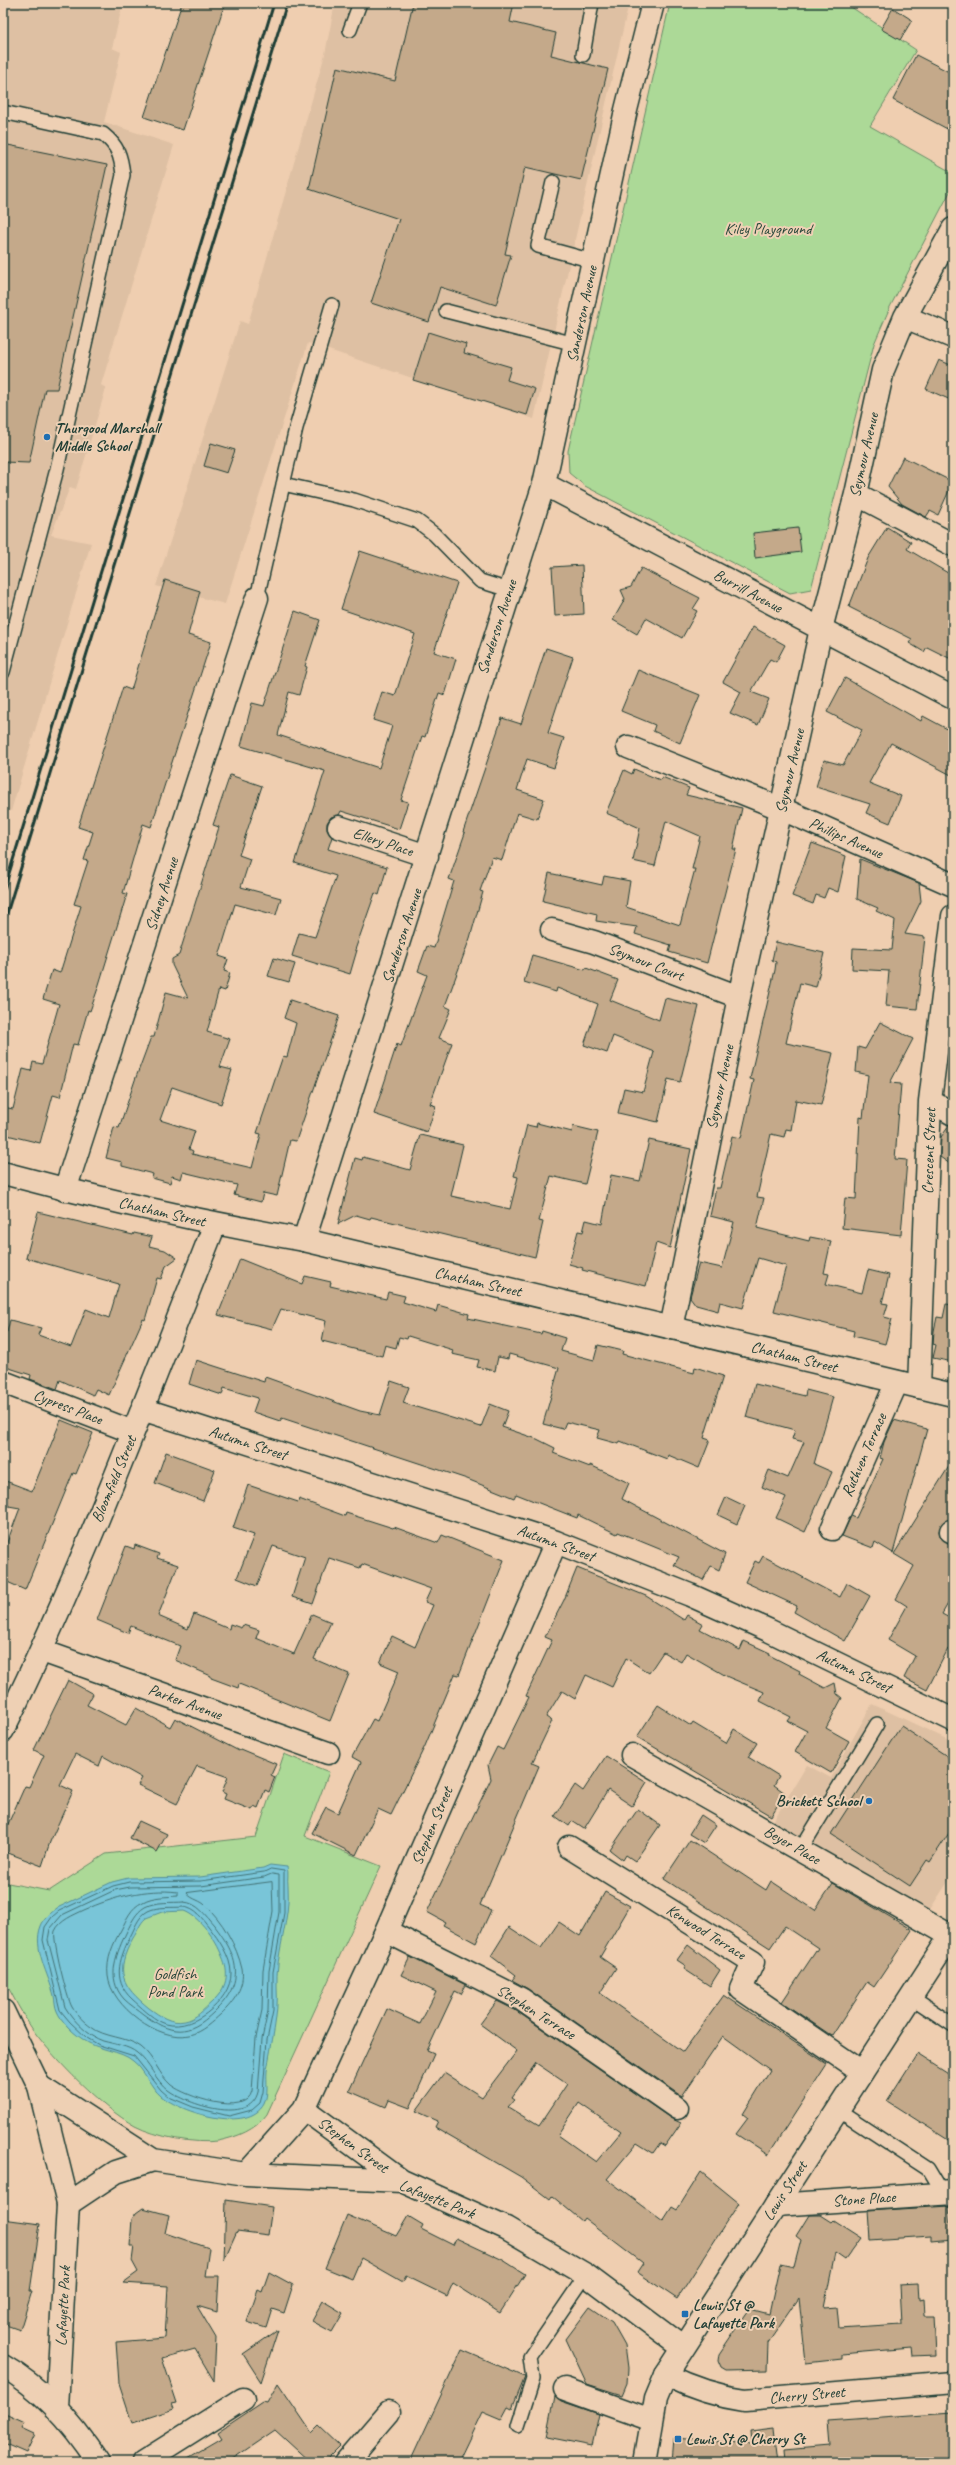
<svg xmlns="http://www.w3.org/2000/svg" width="956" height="2465" font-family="Caveat,sans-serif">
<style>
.built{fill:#dec0a3}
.green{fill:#acd997;stroke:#668b66}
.water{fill:#79c5d8;stroke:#558f96;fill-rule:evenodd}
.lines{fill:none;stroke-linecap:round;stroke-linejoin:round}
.shore{stroke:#437376;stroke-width:1}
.building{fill:#c4a98a;stroke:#1f3d34;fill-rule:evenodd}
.service-casing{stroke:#1f3d34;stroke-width:16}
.minor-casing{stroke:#1f3d34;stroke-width:25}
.tertiary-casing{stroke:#1f3d34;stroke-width:25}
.secondary-casing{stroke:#1f3d34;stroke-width:25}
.primary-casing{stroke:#1f3d34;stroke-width:25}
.service{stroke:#eed0b4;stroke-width:13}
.minor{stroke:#eed0b4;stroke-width:22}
.tertiary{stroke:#eed0b4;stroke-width:22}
.secondary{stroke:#eed0b4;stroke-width:22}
.primary{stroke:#eed0b4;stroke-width:22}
.rail{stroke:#1f3d34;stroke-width:3}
.poi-dot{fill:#1f6fb2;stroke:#eed0b4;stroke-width:1.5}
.labels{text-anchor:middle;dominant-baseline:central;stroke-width:4;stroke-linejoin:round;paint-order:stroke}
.park-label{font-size:16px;fill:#264539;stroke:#eed0b4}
.street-label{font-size:16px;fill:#1f3d34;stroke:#eed0b4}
.poi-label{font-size:16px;font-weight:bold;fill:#1f3d34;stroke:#eed0b4;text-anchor:start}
</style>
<rect width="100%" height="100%" fill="#efceb0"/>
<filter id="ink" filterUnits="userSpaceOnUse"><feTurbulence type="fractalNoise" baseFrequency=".025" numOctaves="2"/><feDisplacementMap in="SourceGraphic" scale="8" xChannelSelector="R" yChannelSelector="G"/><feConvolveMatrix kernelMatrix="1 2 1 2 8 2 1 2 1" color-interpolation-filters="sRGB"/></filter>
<g filter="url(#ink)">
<path class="built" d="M3,3H123L112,48L121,52L104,122L174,145L101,385L106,388L76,489L70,487L51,535L91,543L11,811L3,808Z
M335,3H629L534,419L308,343L225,604L156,586L240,321L248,324L325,54Z
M872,1704L953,1742V1874L929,1911L772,1823L807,1765L831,1778Z"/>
<path class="green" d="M670,3H845L916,50L870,126L953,173V186L890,307L874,344L811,589L790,593L585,486L569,473L568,451Z
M284,1754L329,1772L305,1836L381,1866L267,2114C256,2130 237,2137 218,2141C195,2144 156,2137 135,2126C101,2107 56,2061 33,2030C22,2014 12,1995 3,1977V1882L49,1891L106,1854L256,1837Z"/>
<path class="water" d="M270,1865L287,1867C289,1874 287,1878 288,1885C291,1920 275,1953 277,1987C279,2016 271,2043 267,2071C266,2082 269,2094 264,2104C248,2134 181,2112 161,2096C150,2087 145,2070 133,2061C121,2050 97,2051 81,2038C72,2032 61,2021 57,2011C55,2007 55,2001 54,1996C49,1975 32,1948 41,1926C44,1918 51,1913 57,1908L112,1882L128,1878L200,1877L263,1868ZM184,1911C200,1917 216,1940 222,1956C230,1974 227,1988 212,2002C204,2009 196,2019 185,2021C171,2024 160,2016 149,2008C122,1986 114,1972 133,1938C138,1931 139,1924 146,1918L162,1912Z"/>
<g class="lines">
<path class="shore" d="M271,1869L284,1871V1913L273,1972V2011L267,2040L263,2092L260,2103L252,2110L229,2116L193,2107L169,2097L161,2090L134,2056L99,2045L87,2038L70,2022L60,2010L43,1940L45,1927L52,1917L59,1911L113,1886L129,1882L201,1881L264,1872Z
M272,1874L279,1875V1912L269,1971L268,2011L262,2039L258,2092C250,2126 187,2104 168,2090C155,2080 150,2063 137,2053C129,2046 114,2044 103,2041C88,2036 73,2020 65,2007L48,1940L50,1929L62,1915L115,1890L130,1887L201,1886L264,1877Z
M272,1882L273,1911L263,1970L262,2010L256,2038L252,2091C246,2118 185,2096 171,2085C159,2075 154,2057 141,2047C126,2036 105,2038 91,2027C84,2022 76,2014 72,2007C67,1999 52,1938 55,1931C60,1920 74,1915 84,1910C114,1897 145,1888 178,1892V1896C167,1897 153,1896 143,1902C130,1908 127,1919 121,1930C113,1944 106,1959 108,1976C111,2006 159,2042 189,2035C202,2032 212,2022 221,2014C234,2002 245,1986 242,1969C237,1946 222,1920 204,1904C199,1900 189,1898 187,1893Z
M184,1902C198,1903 205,1915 214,1925C239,1957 246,1982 214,2012C188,2037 171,2035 143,2014C137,2009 130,2005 124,1999C105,1978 117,1952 127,1931C132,1922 135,1913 145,1907C156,1901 172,1903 184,1902Z
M184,1907C196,1909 202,1918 209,1927C219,1940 231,1957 231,1973C232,2001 188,2036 161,2022C151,2017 141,2007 132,1999C110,1979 121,1955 132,1933C136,1925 139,1916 148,1911C158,1906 172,1908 184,1907Z"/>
</g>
<path class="building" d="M182,3H225L183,130L144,117Z
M413,3H514L510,22L556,33L551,55L608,69L581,180L525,167L505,254L511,255L496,305L440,287L429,322L371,303L399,219L309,189L337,67L395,81Z
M893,8L912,20L900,40L881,29Z
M916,55L953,74V132L893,100Z
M3,144L107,165L57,389H45L29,463L3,462Z
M428,332L466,344L464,353L511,367L507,380L535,389L527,415L413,380Z
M939,360L953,366V401L926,389Z
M211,443L235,450L227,473L204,466Z
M903,457L953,482L938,515L930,511L926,517L902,504L888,487Z
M887,527L911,542L907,549L953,576V660L927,647L924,652L909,643L912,639L849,607L868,558Z
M798,528L801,552L755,558L753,533Z
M360,551L457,583L434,652L456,659L445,695L439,693L425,737L422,736L401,800L408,802L399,829L341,811L339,815L331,817L327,823V830L332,837L328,849L387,867L379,895L375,893L355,950H357L350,974L292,956L299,933L315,937L336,876L295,863L325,771L241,746L252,703L264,706L295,611L320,620L305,666L307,667L299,695L289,692L278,735L379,768L392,726L373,720L382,692L395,696L415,634L341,609Z
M582,565L584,614L555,616L552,567Z
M641,568L700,598L693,609L697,611L682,638L646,618L637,634L613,620L625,599L621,590L631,587Z
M165,580L200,591L188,635L211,642L151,827L143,824L123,893L127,894L97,991L90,1011L88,1010L78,1045L73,1044L60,1097L53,1095L40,1143L3,1134V1107L13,1109L23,1069L31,1071L33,1062L42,1064L59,1004L43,999L52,970L60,973L81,906L74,904L88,861L84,860L93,832L78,827L123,687L131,690Z
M753,627L785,645L776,662L770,659L751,692L769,699L758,725L730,713L741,692L723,682Z
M546,648L573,657L548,733L564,738L554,768L527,759L517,790L544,799L537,819L517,813L502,860L492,857L480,891L483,892L470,938L445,1006L451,1009L439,1038L452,1043L430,1104L436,1106L427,1132L374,1114L397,1044L401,1046L427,975L418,971L427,946L434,948L454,881L449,879L465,833L463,832L502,718L521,724Z
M638,670L700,695L680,743L653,731L655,725L621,711Z
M845,678L921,721L923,716L953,732V776L891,743L869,783L901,796L890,823L866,813L870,804L816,787L824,760L843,765L862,730L827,712Z
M634,769L660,780L662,777L689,788L686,795L742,808L733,849H736L707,963L669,952L671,945L635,934L637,927L596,921L597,914L543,901L549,873L602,885L604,876L630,881L626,907L680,925L695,869H692L700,836L666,821L655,866L633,861L640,828L606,813L624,770L632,774Z
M230,775L262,786L239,855L250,859L241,887L281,898L276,915L235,904L219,956L228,959L224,971L230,973L225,991L219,989L207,1032L230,1039L220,1067L232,1070L221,1104L172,1087L160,1120L195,1131L189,1149L193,1151L192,1154L252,1168L261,1134L257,1133L283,1056L287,1057L296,1023L284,1018L290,1000L339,1016L296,1141L290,1140L277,1196L263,1193L261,1202L234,1195L237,1185L183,1172L181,1179L172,1176L170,1183L152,1178L153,1174L122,1166V1162L106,1158L114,1127L119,1128L135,1080L151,1037H154L166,992L188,998L172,965V959L179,955L219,827L213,825Z
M812,843L846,856L838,892L828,888L824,898L816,895L813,904L792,896Z
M860,859L919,883L921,901L905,934L925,937L917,1009L886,1006L889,971L852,969L853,948L892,950L895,920L876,911L878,908L857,899Z
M776,942L824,953L816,987L800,983L786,1043L833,1053L821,1105L796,1100L791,1130L786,1129L784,1137L771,1134L757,1197L764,1198L757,1228L809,1241L810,1237L831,1241L824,1273L829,1274L826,1284L862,1293L868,1270L889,1275L882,1303L888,1304L884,1317L892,1319L885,1344L853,1336L854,1331L774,1311L786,1266L758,1258L743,1308L720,1302L718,1311L696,1305L690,1297L699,1263L722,1268L734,1222L710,1216L716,1188H720L732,1136L741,1138L754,1080L750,1079L753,1065L775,970L776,962L772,960Z
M532,955L585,970L586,968L618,980L610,1000L659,1020L665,998L699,1006L680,1082L668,1079L658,1122L618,1113L624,1088L643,1092L654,1052L613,1036L607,1053L584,1045L598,1004L557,988L556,992L524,982Z
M274,958L295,964L289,982L268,976Z
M880,1022L913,1039L890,1083L901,1084L895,1159L907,1160L901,1235L842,1228L845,1198L856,1199L860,1117L863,1118L868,1075L856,1072L858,1047L865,1049Z
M537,1123L572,1132L573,1126L598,1132L585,1184L551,1176L539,1221L543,1222L535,1257L371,1217L370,1219L356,1215L338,1224L355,1158L362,1160L363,1157L410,1170L420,1135L463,1145L451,1196L510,1209L518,1177L514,1176L527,1125L536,1127Z
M949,1126H953V1166L940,1157L941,1137Z
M649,1140L691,1149L670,1248L656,1243L646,1286L582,1270L583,1268L569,1264L578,1231L583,1232L586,1220L602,1224L611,1175L640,1181Z
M38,1212L133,1235L134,1233L152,1237L149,1246L165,1250L177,1258L166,1266L161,1279L157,1278L145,1320L143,1319L109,1395L96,1389L93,1395L60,1380L57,1389L30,1379L31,1375L3,1366V1331L7,1332L10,1320L41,1328L38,1335L71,1347L86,1309L109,1318L119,1284L26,1258Z
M240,1259L302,1284L305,1276L331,1282L330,1286L386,1299L388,1292L405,1296L403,1302L436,1312L438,1305L469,1314L468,1318L541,1334L542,1331L565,1338L561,1351L594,1360L598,1345L623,1351L622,1354L694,1373L695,1367L723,1376L704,1438L710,1440L699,1468L668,1455L667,1459L620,1441L619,1444L597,1438L600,1430L566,1422L563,1429L543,1424L559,1368L509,1354L508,1359L498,1357L495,1371L477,1367L479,1360L452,1354L453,1350L408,1336L407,1339L399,1337L396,1348L385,1345L382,1356L322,1341L326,1321L281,1309L272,1329L218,1315Z
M946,1304L953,1305V1362L933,1358L936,1345L933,1344L934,1331L937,1317L943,1318Z
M196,1360L264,1382L265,1377L360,1411L380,1415L391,1381L409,1387L403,1403L481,1427L490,1404L508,1411L502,1427L537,1439L555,1448L553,1453L590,1467V1465L629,1483L622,1499L725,1554L719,1570L711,1566L703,1580L674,1565L679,1557L618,1532L617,1534L578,1515L577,1518L516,1494L514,1498L467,1479L282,1418L280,1421L253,1412L258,1398L224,1388L222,1395L189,1384Z
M755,1384L805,1396L806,1390L833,1397L814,1464L832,1472L805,1532L776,1518L786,1497L762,1487L769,1470L788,1478L804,1442L792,1439L795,1430L746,1417Z
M61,1420L93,1433L76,1474L73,1473L25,1590L3,1580V1553L20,1508L3,1505V1480L32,1491Z
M894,1420L927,1429L893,1553L875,1542L873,1548L842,1536L851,1516L856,1518L883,1459L880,1458L884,1442Z
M166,1452L215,1470L203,1501L155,1483Z
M953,1460V1519L944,1521L939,1531L941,1538L953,1544V1595L942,1614L953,1620V1651L948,1649L927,1690L904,1678L915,1656L888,1640L907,1606L896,1599L914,1566L894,1554Z
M248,1485L298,1502L299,1499L345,1516L346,1513L393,1528L394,1527L438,1543L442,1535L504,1560L459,1675L455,1674L425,1746L391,1815L378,1809L356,1855L312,1833L326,1807L338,1813L361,1762L352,1757L373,1719L377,1721L399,1671L380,1663L392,1636L415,1647L433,1605L425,1602L431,1589L362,1564L360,1568L329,1558L313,1604L292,1597L305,1557L273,1546L257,1586L237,1578L254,1535L233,1528Z
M726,1497L745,1506L737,1524L718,1515Z
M135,1545L159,1554L157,1558L178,1565L158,1616L188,1629L194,1614L229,1629L230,1624L241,1628L243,1625L259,1630L256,1638L294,1654L312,1614L331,1622L314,1659L349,1674L330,1721L239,1684L238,1688L211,1678V1676L175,1660L180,1646L131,1626L128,1633L97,1620L126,1546L134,1549Z
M763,1556L840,1597L847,1583L870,1596L845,1641L794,1612L797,1606L745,1582L755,1561L759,1563Z
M577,1568L646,1596L684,1620L687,1615L703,1624L700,1629L740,1650L744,1641L770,1653L769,1655L800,1671L799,1674L825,1688L835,1683L837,1694L842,1698L826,1728L849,1741L831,1773L795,1752L807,1731L788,1721L791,1717L760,1701L764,1692L728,1677L686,1653L681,1662L663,1652L649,1673L626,1658L612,1687L586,1675L575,1699L562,1691L546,1717L552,1721L532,1763L539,1766L480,1905L491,1910L476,1943L443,1925L445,1922L427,1912L491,1779L488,1765L497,1747L503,1750L529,1697L526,1696L552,1640L545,1637L564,1600Z
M68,1680L93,1694L87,1705L126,1725L136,1708L170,1727L175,1718L239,1751L240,1749L276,1764L271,1775L275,1777L269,1792L265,1790L258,1808L254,1806L252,1810L224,1799L226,1794L222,1792L228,1777L197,1766L177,1804L138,1785L142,1778L103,1756L99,1766L75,1754L60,1785L73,1791L50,1842L42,1866L3,1851V1822L8,1824L25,1786L29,1787L44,1755L34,1750Z
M658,1705L691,1726L693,1723L726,1743L734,1729L757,1743L748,1757L779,1776L774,1785L785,1793L771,1816L637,1737Z
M901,1726L953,1760V1827L930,1862L927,1860L910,1886L831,1834Z
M606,1756L647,1782L632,1806L608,1790L584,1829L572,1821L569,1826L555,1816L575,1785L583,1791Z
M638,1809L660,1825L635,1861L626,1855L623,1860L610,1850Z
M701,1815L716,1825L704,1843L689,1834Z
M139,1821L167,1834L157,1852L130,1838Z
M690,1840L766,1890L771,1881L815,1910L833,1883L912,1930L874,1987L867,1982L832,2036L782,2002L818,1948L785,1926L770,1948L664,1879Z
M605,1892L630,1906L600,1957L616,1968L600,1993L683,2052L724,1995L827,2064L768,2155L736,2134L748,2118L743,2114L770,2070L723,2036L682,2096L528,1989L512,1980L516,1975L491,1956L509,1927L541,1948L559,1922L580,1936Z
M688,1945L720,1970L710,1986L684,1969L686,1966L677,1960Z
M410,1957L466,1985L461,1994L455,1991L427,2051L434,2054L410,2108L389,2100L386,2107L349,2091L387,2009L420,2024L436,1992L401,1975Z
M497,2001L515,2010L670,2118L681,2123L665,2146L660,2143L653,2153L637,2143L607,2179L663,2221L672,2207L677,2210L701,2172L739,2203L677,2299L637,2272L643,2263L584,2218L582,2221L552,2196L550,2199L521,2177L435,2127L438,2121L416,2111L444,2073L482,2097L517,2051L480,2024ZM536,2063L567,2084L539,2126L508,2107L515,2099L512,2097ZM579,2103L621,2132L596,2162L558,2135Z
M917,2054L953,2077V2143L887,2101Z
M226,2200L272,2207L268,2235L237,2231L224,2260Z
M949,2206L952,2239L931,2241V2236L870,2240L868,2211Z
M143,2208L169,2215L165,2233L209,2248L205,2276H219L217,2312L197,2306L216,2338L214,2381L195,2349L162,2358L177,2403L172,2404L174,2409L132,2423L119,2383L116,2342L165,2338L168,2286L123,2283L138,2272L132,2261L134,2246H130L132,2219L136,2213Z
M347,2215L396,2236L408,2216L423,2225L421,2229L453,2245L456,2238L503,2260L525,2274L500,2313L453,2283L447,2296L406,2276L403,2282L361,2258L352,2279L325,2268Z
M809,2215H820L831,2222L833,2220L861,2238L845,2260L835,2253L824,2308L837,2307L839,2328L902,2324L900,2285L918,2284L919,2300L923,2299L924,2316H934L936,2355L911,2356L910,2348L842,2354V2359L806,2363L799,2298L768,2343L767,2370L726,2371L721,2368L718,2361L719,2354L746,2314L750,2309L769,2314L780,2264L794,2267L801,2240L796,2236Z
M3,2219L40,2224L30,2291H32L20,2330L3,2324Z
M269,2272L293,2285L284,2313L272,2309L266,2328L247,2322L258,2290L262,2292Z
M323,2301L343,2313L332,2332L312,2321Z
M590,2307L612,2322L625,2345L628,2368L627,2383L622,2395L587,2384L566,2339Z
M278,2330L261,2382L243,2354Z
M462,2350L525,2377L512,2409L508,2407L501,2420L482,2412L458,2462H410Z
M278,2383L312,2433L319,2426L340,2446L324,2462H310L275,2430L228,2462H181L222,2438L218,2432L263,2402L267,2403Z
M555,2396L561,2401L599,2414L592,2446L547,2437Z
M3,2413L25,2423L22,2428L35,2434L26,2453L3,2443Z
M953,2413V2460L785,2462L784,2449L830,2445L828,2422Z
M774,2428L778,2462H672L674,2438L751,2444L750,2431Z"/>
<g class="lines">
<defs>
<path id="service" d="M350,30L360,3
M583,55L592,3
M3,112L103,134C118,146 121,156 123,175L57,469L3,672
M553,182L538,246L593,261
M446,311L575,344
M283,484L354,500L417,521L434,534L480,581L509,590
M257,598L296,428L332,305
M801,1849L877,1724
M911,1997L953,2025
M838,2110L928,2169L943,2194
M518,2426L533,2379L530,2357L586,2275"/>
<path id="minor" d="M905,317L953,337
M544,484L953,698
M856,494L953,545
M628,747L782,809L953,885
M339,827L427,856
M552,930L594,942L739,997
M930,1101L953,1114
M65,1190L257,598
M304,1240L544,484L626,110L653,3
M671,1328L739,997L821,629L856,494L883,370L905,317L953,229
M3,1382L133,1432
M919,1387L930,1101L953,916
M142,1409L556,1542L690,1595L768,1630L953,1720
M832,1529L897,1382
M951,1531L953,1532
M42,1651L328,1753
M3,1730C84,1566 148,1394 215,1224
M632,1755L951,1936
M569,1847L753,1962L741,1989L862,2072
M386,1931L521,1999L677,2108
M39,2086L153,2160L246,2174L402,2181L506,2228L586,2275L682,2347
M304,2109L402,2181
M246,2174L304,2109L386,1931L556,1542
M68,2204L116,2172L153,2160
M776,2205L953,2193
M666,2375C692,2388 716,2396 745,2400L953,2382
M565,2389L651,2420
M143,2462L243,2399
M346,2462L389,2412"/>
<path id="tertiary" d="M3,2011L39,2086L68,2204L57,2408"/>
<path id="secondary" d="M3,1173C103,1200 203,1222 304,1240L953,1395"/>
<path id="primary" d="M3,2366C43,2389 73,2423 98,2462
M645,2462L656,2399L666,2375L953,1932"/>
</defs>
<use href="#service" class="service-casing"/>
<use href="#minor" class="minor-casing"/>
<use href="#tertiary" class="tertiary-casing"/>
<use href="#secondary" class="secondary-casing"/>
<use href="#primary" class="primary-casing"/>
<use href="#service" class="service"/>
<use href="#minor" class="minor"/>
<use href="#tertiary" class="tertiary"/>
<use href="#secondary" class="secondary"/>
<use href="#primary" class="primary"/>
<path class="rail" d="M3,893L274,3
M3,926L287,3"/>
</g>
</g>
<g class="poi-dot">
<circle cx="47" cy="437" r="4"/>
<circle cx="869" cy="1801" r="4"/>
<rect x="681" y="2310" width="8" height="8" rx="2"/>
<rect x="674" y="2435" width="8" height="8" rx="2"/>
</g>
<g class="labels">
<g class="park-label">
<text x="768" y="229">Kiley Playground</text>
<text x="175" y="1974">Goldfish<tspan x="175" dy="18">Pond Park</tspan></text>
</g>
<g class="street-label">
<text transform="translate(582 314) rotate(-78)">Sanderson Avenue</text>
<text transform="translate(864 455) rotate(-77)">Seymour Avenue</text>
<text transform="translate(748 591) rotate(28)">Burrill Avenue</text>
<text transform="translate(497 627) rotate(-72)">Sanderson Avenue</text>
<text transform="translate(790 771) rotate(-77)">Seymour Avenue</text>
<text transform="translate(846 838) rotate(24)">Phillips Avenue</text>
<text transform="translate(383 842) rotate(18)">Ellery Place</text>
<text transform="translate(162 894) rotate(-72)">Sidney Avenue</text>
<text transform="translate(402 936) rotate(-72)">Sanderson Avenue</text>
<text transform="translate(646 962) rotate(21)">Seymour Court</text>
<text transform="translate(720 1087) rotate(-78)">Seymour Avenue</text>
<text transform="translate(929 1151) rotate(-88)">Crescent Street</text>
<text transform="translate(162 1212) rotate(13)">Chatham Street</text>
<text transform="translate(478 1282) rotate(13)">Chatham Street</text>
<text transform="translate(794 1357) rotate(14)">Chatham Street</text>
<text transform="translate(68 1407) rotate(21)">Cypress Place</text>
<text transform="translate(248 1443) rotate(18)">Autumn Street</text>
<text transform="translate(864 1455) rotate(-66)">Ruthven Terrace</text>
<text transform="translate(114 1479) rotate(-67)">Bloomfield Street</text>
<text transform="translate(556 1543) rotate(20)">Autumn Street</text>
<text transform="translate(854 1671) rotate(26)">Autumn Street</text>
<text transform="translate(185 1702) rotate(20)">Parker Avenue</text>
<text transform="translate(432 1826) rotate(-67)">Stephen Street</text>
<text transform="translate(792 1845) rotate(30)">Beyer Place</text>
<text transform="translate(706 1932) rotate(32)">Kenwood Terrace</text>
<text transform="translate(536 2012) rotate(32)">Stephen Terrace</text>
<text transform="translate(353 2145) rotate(36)">Stephen Street</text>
<text transform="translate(785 2191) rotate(-57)">Lewis Street</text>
<text transform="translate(437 2199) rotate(22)">Lafayette Park</text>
<text transform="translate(864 2199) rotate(-4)">Stone Place</text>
<text transform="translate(63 2306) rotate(-87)">Lafayette Park</text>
<text transform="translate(807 2395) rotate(-5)">Cherry Street</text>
</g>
<g class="poi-label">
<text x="55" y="428">Thurgood Marshall<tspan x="55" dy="18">Middle School</tspan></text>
<text x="861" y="1801" text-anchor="end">Brickett School</text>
<text x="693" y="2305">Lewis St @<tspan x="693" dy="18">Lafayette Park</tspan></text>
<text x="686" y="2439">Lewis St @ Cherry St</text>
</g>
</g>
<rect width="956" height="2465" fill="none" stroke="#eed0b4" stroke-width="16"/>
<rect x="8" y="8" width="940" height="2449" fill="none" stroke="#1f3d34" stroke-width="1.5" filter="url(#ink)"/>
</svg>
